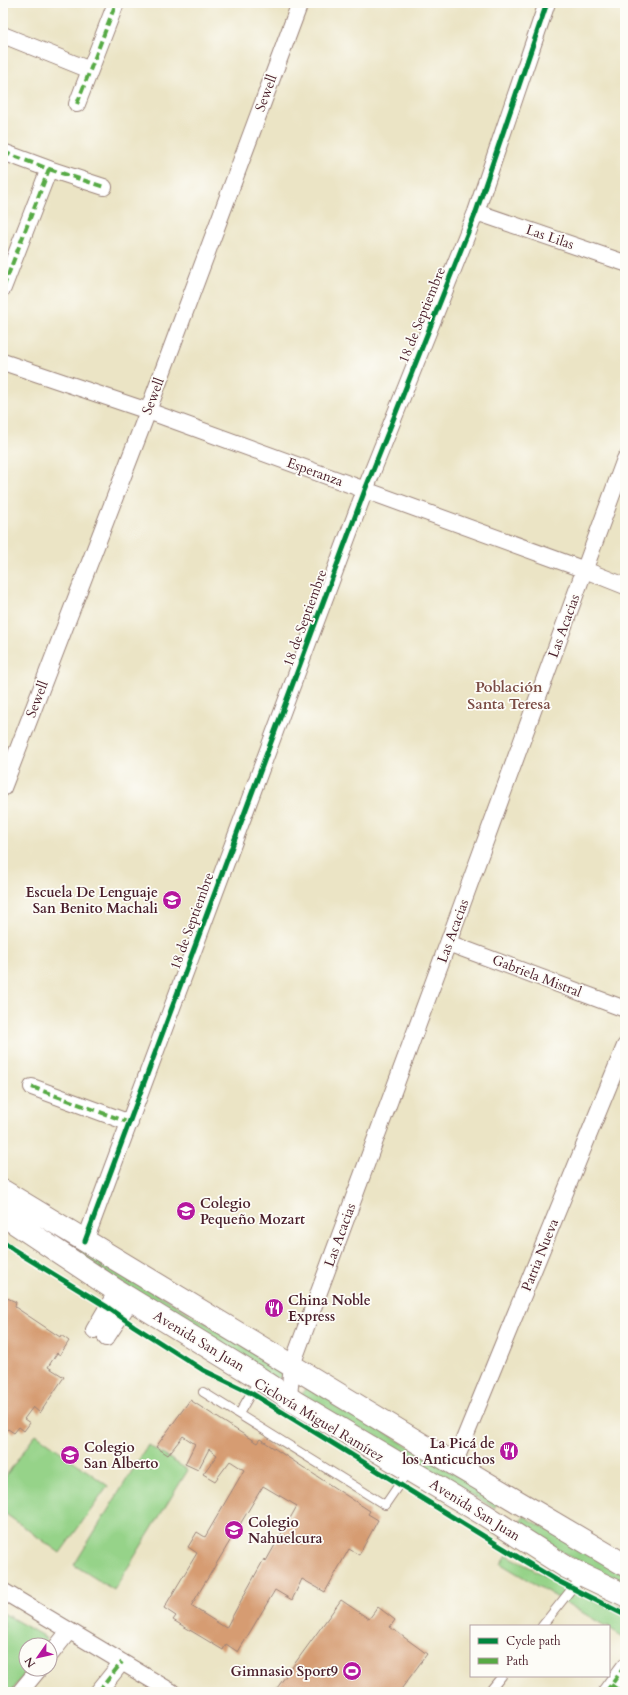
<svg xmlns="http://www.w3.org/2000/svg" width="628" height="1695" font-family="Cardo,serif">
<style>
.green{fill:#96d389;stroke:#70795a}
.building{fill:#d69c72;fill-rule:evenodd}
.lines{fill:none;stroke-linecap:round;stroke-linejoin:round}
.lane-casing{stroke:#9a8278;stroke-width:10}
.street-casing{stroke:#9a8278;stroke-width:18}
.primary-casing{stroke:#9a8278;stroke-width:24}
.lane{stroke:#fff;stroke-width:8}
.street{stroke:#fff;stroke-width:16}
.primary{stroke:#fff;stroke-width:22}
.quiet{stroke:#57aa44;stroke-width:4;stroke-dasharray:8 4;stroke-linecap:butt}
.cycleway-casing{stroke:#fdfcf7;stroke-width:8}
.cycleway{stroke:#00873e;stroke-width:5}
.labels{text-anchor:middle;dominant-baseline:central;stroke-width:3.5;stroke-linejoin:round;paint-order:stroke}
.street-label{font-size:14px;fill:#4a1f2b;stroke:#fdfcf7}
.poi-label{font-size:14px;font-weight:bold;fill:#4a1f2b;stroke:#fdfcf7;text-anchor:start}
.neighbourhood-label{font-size:15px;font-weight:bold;fill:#7b4b44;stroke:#fdfcf7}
</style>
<rect width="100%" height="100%" fill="#fdfcf7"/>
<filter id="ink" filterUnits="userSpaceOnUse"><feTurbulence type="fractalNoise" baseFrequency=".025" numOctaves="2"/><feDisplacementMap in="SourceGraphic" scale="8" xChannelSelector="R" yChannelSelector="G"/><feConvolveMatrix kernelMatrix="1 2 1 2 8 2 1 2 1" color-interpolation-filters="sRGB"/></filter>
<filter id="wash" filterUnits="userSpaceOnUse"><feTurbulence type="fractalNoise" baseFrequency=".012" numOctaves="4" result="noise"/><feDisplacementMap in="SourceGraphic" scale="16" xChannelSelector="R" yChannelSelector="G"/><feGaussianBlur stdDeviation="0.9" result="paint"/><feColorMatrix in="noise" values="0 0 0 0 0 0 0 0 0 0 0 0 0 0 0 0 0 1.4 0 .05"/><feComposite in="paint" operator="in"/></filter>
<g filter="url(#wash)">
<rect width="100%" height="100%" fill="#ebe4c5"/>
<path class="green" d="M53,1230L284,1371L278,1381L45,1235L48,1232Z
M307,1385L499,1501L494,1508L301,1396Z
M36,1434L108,1486L60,1553L3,1512V1480Z
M148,1445L188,1470L114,1590L74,1565Z
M524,1516L625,1575V1587L519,1528Z
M507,1555L570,1589L625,1609V1638L609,1628V1626H605L501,1564Z
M3,1613L45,1637L47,1644L26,1645V1669H29L11,1692H3Z"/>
<g id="blocks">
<path class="building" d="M3,1296L16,1302L15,1307L60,1337L61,1335L69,1341L60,1355L57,1353L48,1367L64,1377L40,1413L33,1407L24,1419L30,1423L24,1431L19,1427L14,1433L8,1429L6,1431L3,1429Z
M190,1400L257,1443L260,1439L370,1511L368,1514L378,1520L359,1555L349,1549L325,1592L302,1579L292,1600L275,1590L238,1652L226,1644L223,1650L173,1620L176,1616L164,1608L197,1553L188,1547L197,1532L205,1537L244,1470L230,1461L215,1481L203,1474L217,1455L209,1449L198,1470L185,1464L195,1444L183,1436L168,1455L156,1447ZM263,1486L297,1506L266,1561L264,1559L226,1628L191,1606Z
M341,1600L369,1619L378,1607L395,1620L390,1627L427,1654L399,1692H282L277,1688Z"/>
</g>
</g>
<g filter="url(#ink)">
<use href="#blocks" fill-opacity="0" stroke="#9a8278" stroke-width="1"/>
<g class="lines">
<defs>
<path id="lane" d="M203,1392L385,1505L409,1470
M239,1414L259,1379
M542,1626L582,1576
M489,1692L502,1676"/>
<path id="street" d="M3,35L90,70
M77,104L116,3
M3,152L49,169L3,288
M49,169L104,187
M476,212L625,263
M3,362L148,411L585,570L625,586
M3,788L148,411L300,3
M448,943L625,1009
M32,1087L130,1123
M85,1241L365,490L476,212L547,3
M94,1330L117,1291
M106,1338L131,1300
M295,1402L289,1396L292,1365L448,943L625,459
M454,1464L625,1046
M3,1591L172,1692
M50,1655L69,1631
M20,1692L39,1669
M98,1692L122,1662
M606,1692L625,1666"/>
<path id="primary" d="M3,1191L454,1464L625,1565
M3,1215L117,1291L259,1378L295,1402L485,1515L566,1567L625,1595"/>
</defs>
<use href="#lane" class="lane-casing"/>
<use href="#street" class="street-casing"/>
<use href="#primary" class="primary-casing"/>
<use href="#lane" class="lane"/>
<use href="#street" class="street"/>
<use href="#primary" class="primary"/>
<path class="quiet" d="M77,104L116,3
M3,152L49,169L3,288
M49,169L104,187
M32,1087L130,1123
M611,1685L621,1692
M98,1692L122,1662
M606,1692L625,1666"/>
<defs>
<path id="cycleway" d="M85,1241L365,490L476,212L547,3
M3,1242L14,1250L107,1307L134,1326L203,1370L251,1393L511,1553L556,1580L625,1615"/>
</defs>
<use href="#cycleway" class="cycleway-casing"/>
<use href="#cycleway" class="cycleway"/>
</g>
</g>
<defs>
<symbol id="school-disc" viewBox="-11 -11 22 22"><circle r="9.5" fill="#b5179e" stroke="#fdfcf7"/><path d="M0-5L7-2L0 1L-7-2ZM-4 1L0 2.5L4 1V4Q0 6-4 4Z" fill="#fff"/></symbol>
<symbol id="restaurant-disc" viewBox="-11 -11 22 22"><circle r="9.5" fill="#b5179e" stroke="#fdfcf7"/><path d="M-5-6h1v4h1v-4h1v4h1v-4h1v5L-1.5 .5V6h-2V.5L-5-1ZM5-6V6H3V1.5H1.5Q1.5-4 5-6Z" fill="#fff"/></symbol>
<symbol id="stadium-disc" viewBox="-11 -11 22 22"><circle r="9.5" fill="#b5179e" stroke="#fdfcf7"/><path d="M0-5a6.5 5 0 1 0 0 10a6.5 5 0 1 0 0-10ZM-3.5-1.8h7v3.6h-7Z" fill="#fff"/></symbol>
</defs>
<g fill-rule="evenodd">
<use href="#school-disc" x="161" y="889" width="22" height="22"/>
<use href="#school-disc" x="175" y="1200" width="22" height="22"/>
<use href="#restaurant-disc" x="263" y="1297" width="22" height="22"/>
<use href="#restaurant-disc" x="498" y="1440" width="22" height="22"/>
<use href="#school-disc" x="59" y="1444" width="22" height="22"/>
<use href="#school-disc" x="223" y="1519" width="22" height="22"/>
<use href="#stadium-disc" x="341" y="1660" width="22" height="22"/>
</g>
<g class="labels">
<g class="street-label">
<text transform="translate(266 93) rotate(-70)">Sewell</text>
<text transform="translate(550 237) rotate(19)">Las Lilas</text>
<text transform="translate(422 315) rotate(-68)">18 de Septiembre</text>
<text transform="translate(153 396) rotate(-69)">Sewell</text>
<text transform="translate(315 472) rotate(20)">Esperanza</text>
<text transform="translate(305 618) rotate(-70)">18 de Septiembre</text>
<text transform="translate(564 626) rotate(-70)">Las Acacias</text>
<text transform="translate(37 699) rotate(-69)">Sewell</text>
<text transform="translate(192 921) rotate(-70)">18 de Septiembre</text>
<text transform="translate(453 931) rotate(-70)">Las Acacias</text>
<text transform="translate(537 976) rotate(21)">Gabriela Mistral</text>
<text transform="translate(340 1235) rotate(-70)">Las Acacias</text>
<text transform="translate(540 1255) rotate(-68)">Patria Nueva</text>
<text transform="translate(199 1341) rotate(31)">Avenida San Juan</text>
<text transform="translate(319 1420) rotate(31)">Ciclovía Miguel Ramírez</text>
<text transform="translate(475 1510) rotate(32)">Avenida San Juan</text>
</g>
<g class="poi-label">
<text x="158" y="892" text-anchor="end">Escuela De Lenguaje<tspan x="158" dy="16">San Benito Machali</tspan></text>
<text x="200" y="1203">Colegio<tspan x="200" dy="16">Pequeño Mozart</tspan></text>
<text x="288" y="1300">China Noble<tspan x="288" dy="16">Express</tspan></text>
<text x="495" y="1443" text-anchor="end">La Picá de<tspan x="495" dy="16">los Anticuchos</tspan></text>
<text x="84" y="1447">Colegio<tspan x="84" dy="16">San Alberto</tspan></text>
<text x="248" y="1522">Colegio<tspan x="248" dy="16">Nahuelcura</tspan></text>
<text x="338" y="1671" text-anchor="end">Gimnasio Sport9</text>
</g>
<g class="neighbourhood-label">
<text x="509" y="687">Población<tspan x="509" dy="17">Santa Teresa</tspan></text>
</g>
</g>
<rect width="628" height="1695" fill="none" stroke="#fdfcf7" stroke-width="16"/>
<rect x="470" y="1625" width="140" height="52" fill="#fdfcf7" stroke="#b5a4a5"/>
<rect x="478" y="1638" width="20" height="6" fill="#00873e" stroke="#b5a4a5"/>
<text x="506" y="1645" font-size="12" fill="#4a1f2b">Cycle path</text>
<rect x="478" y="1658" width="20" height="6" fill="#57aa44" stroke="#b5a4a5"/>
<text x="506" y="1665" font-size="12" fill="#4a1f2b">Path</text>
<g transform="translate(38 1657) rotate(236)"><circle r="19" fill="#fdfcf7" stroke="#b5a4a5"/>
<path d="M0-3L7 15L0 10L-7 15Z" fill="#b5179e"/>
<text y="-6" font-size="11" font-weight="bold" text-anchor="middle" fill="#4a1f2b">N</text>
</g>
</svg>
